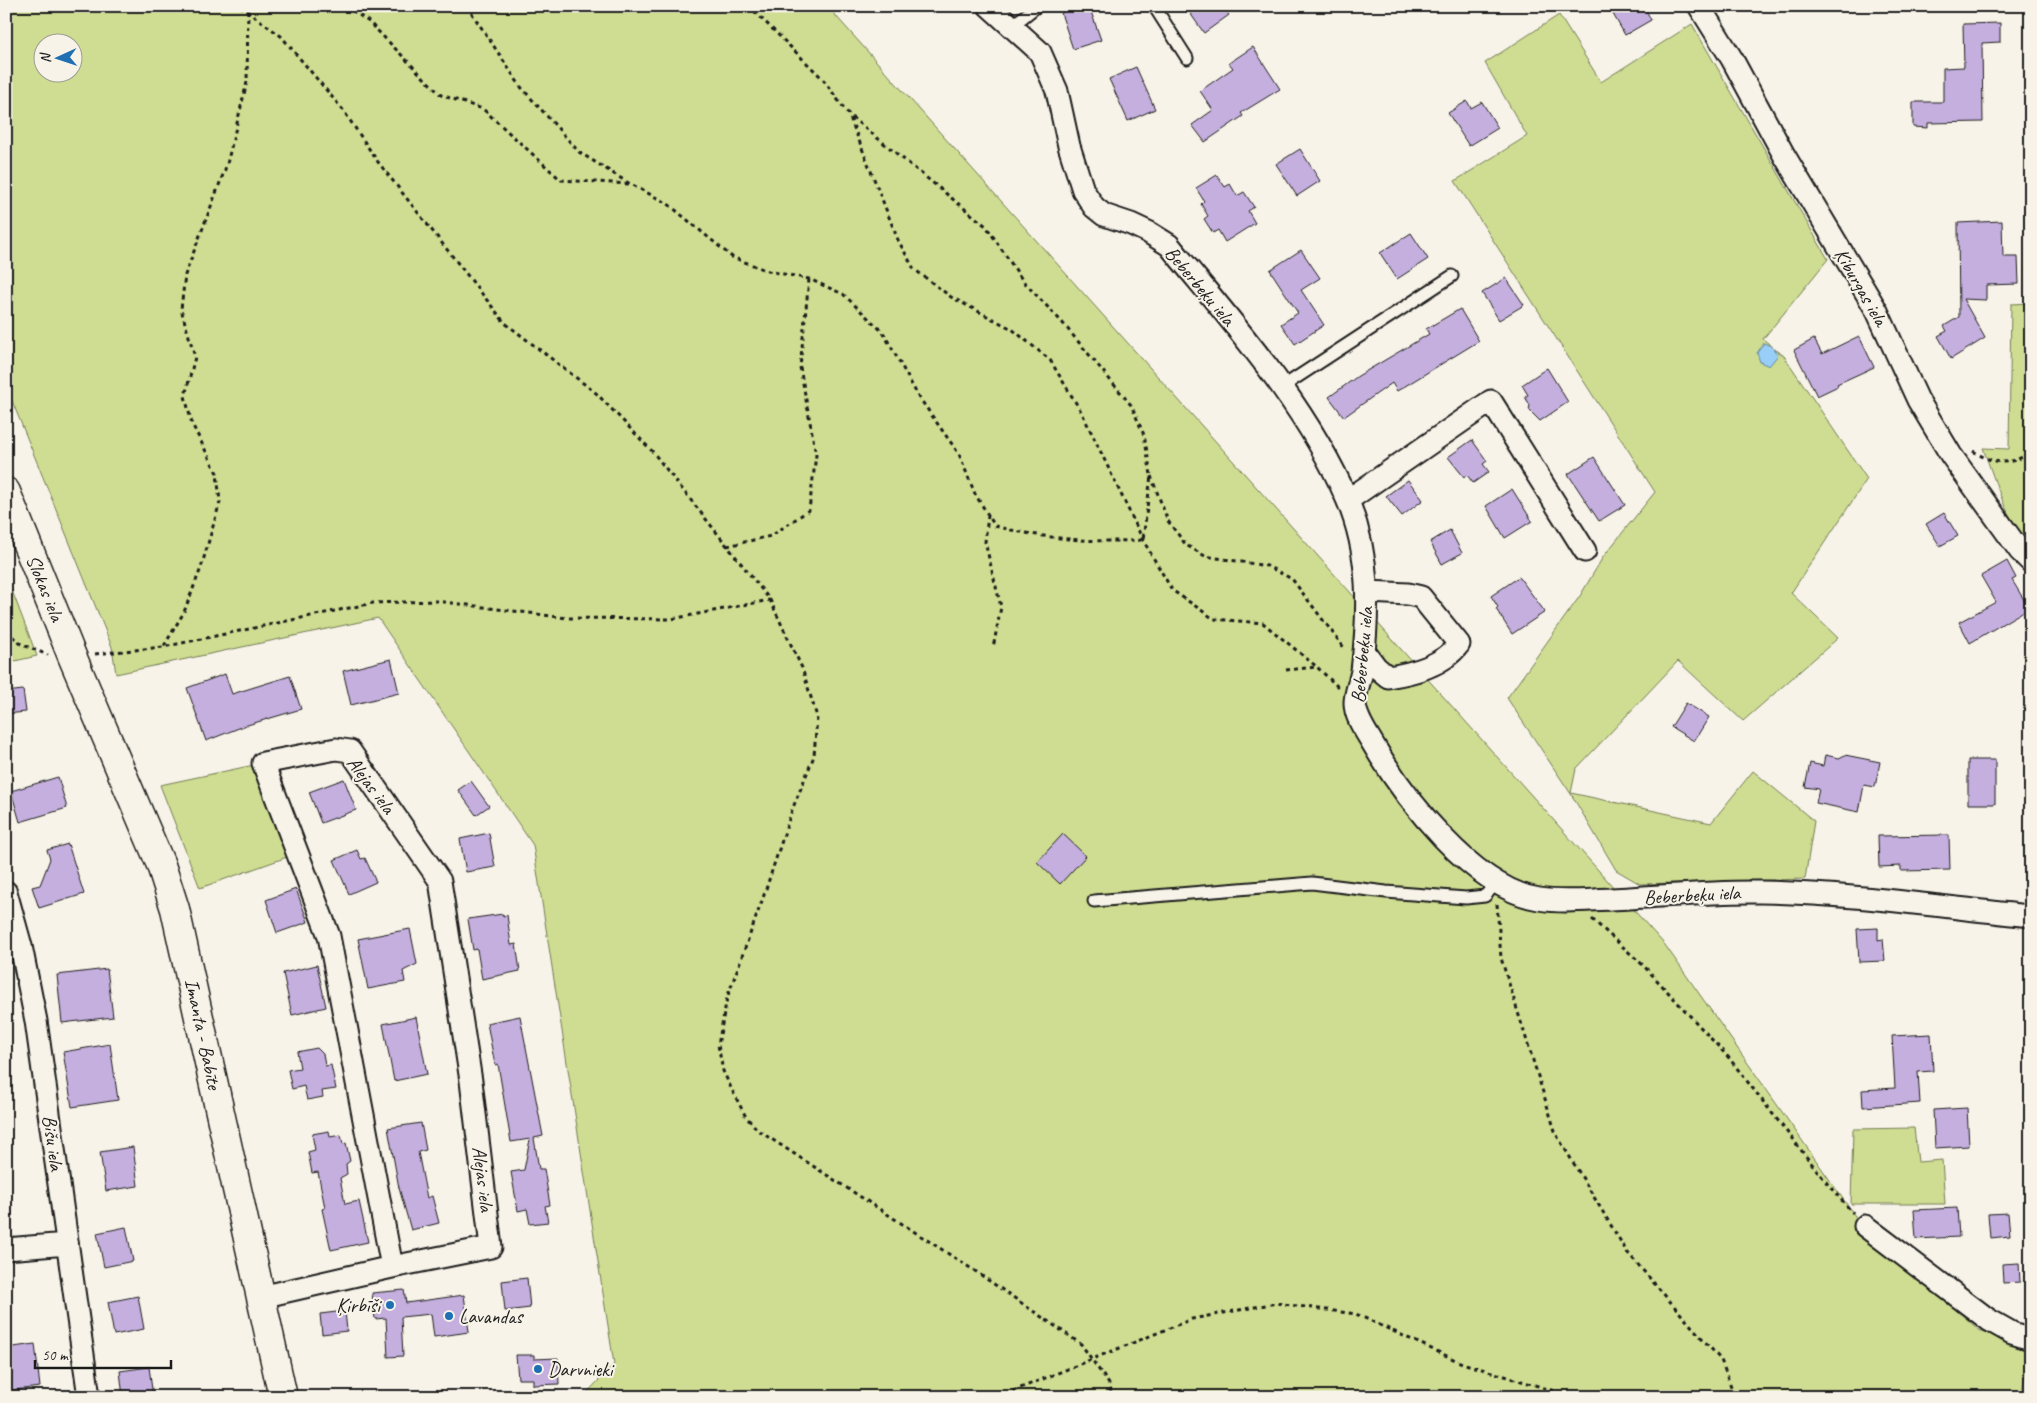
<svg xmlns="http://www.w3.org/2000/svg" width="2037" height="1403" font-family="Caveat,sans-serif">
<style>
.green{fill:#cedd91;stroke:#757c56;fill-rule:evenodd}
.water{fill:#98cef7;stroke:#66879f}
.building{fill:#c5afdf;stroke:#1c1c1c}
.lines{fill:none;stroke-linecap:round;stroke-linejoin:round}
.lane-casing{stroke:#1c1c1c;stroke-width:15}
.street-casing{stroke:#1c1c1c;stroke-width:25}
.secondary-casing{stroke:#1c1c1c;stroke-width:31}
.path{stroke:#1c1c1c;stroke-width:3;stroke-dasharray:4 4;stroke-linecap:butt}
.lane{stroke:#f7f3e8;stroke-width:11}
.street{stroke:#f7f3e8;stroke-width:21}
.secondary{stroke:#f7f3e8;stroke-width:28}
.poi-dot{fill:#1f6fb2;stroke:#f7f3e8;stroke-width:2}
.labels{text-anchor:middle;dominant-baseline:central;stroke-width:4;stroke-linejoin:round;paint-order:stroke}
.street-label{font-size:20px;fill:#1c1c1c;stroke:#f7f3e8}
.poi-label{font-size:20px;fill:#1c1c1c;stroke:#f7f3e8;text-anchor:start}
</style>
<rect width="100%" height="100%" fill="#f7f3e8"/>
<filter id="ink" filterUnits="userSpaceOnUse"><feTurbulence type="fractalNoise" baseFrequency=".02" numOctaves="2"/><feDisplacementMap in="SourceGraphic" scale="10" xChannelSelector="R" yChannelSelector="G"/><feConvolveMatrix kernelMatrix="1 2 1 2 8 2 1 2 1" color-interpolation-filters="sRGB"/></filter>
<g filter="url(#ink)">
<path class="green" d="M6,6H827L1665,945L1862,1226L1979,1330L2030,1347L2022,1391L2031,1393V1397H583L614,1364L533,845L378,618L116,674L112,647L6,386ZM42,42H72V72H42Z
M1559,15L1601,82L1692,24L1828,259L1763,339L1784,356L1867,479L1791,593L1838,638L1743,721L1678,661L1576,769L1571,793L1711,823L1753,771L1814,821L1805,879L1640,884L1616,870L1571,794L1507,698L1580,596L1603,557L1655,492L1455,181L1527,136L1485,63Z
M2031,303V551C2006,517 1997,487 1983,448L2009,449L2011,304Z
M6,575L37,656L6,663Z
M254,765L290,856L200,888L160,785Z
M1914,1128L1918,1162L1942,1160L1945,1204H1851L1853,1129Z"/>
<path class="water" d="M1764,343L1771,346L1778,355L1769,366L1760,362L1757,353Z"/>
<path class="building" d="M1082,6H1089L1101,40L1073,49L1061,13Z
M1185,6H1222L1229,15L1204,33Z
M1627,6H1644L1651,20L1625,35L1613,14Z
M2000,23V42L1982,43L1983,122L1928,123V128L1913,127V102H1943V68L1964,67L1963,24Z
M1253,47L1280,89L1241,113L1243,116L1205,142L1192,125L1213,110L1200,91L1233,68L1229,63Z
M1136,67L1155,109L1128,121L1109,79Z
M1467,101L1471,108L1482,102L1498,128L1469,146L1448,113Z
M1300,149L1320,181L1297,196L1276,164Z
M1217,175L1225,187L1230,184L1237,196L1244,192L1254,207L1248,211L1255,223L1225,242L1218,230L1213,233L1204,219L1208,216L1201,204L1204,201L1196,188Z
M2002,221L2003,257H2018L2019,284L1986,285V300L1963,299L1985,338L1951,359L1938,336L1947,331L1944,326L1959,317L1958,223Z
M1411,233L1428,259L1397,279L1380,253Z
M1301,250L1320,278L1301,290L1324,325L1295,344L1281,324L1298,313L1270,270Z
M1506,278L1524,305L1499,320L1482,293Z
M1460,309L1479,341L1397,391L1392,383L1344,417L1329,397L1358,376L1429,334L1426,329Z
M1859,336L1874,367L1837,384L1838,386L1817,396L1794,350L1814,339L1822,354Z
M1547,368L1568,402L1540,421L1529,410L1530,405L1525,397L1528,395L1522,385Z
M1472,440L1487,461L1483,464L1489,472L1473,483L1467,475L1464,477L1448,457Z
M1594,457L1625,505L1599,521L1568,474Z
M1408,480L1423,500L1402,516L1386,496Z
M1512,489L1532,521L1505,538L1486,506Z
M1944,513L1958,536L1940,546L1926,524Z
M1450,530L1462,553L1442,564L1430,542Z
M2007,561L2016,578L2012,580L2029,608L1970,643L1959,622L1996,602L1981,576Z
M1519,577L1545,612L1512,634L1496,609L1498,607L1491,596Z
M391,659L399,693L351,705L343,671Z
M225,674L232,694L290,676L301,709L244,726L206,741L187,688Z
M23,690L26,712L6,714V692Z
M1686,703L1709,717L1694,741L1671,727Z
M1825,755L1839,758L1845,755L1880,762L1875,787L1864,785L1859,812L1816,803L1819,789L1805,787L1810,763L1823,766Z
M1968,760H1995V804H1968Z
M58,777L67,808L20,822L11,791Z
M344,779L356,810L321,823L309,792Z
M471,781L489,806L476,815L458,790Z
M489,833L495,867L466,872L460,839Z
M1063,834L1086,856L1060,884L1037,862Z
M1949,835L1950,870L1901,871V866L1879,867L1878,836Z
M68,844L84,894L39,908L32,887L40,885L50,859L47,850Z
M357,850L361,859L365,858L376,882L349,894L334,860Z
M296,889L308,922L277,933L266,900Z
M503,914V916L507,915L511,945L516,944L520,971L482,979L477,949L473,950L468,919Z
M1878,928V940L1883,939L1885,961L1859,962L1857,929Z
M410,929L417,964L403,971L405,982L368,989L358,939Z
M317,965L326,1007L292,1015L283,973Z
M107,969L113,1017L62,1023L57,975Z
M520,1016L543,1136L534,1138L539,1169H544L550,1205L545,1206L548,1222L530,1224L527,1209L518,1211L511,1172L524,1170L530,1139L511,1142L498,1064L495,1065L487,1023Z
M416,1017L427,1074L394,1081L383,1024Z
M1931,1034L1933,1071L1918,1072L1920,1103L1863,1107L1862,1090L1895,1088L1892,1036Z
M110,1044L118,1100L72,1107L63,1052Z
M317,1048L323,1054L325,1066L331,1065L336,1089L322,1091L323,1097L307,1100L304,1086L292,1089L288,1070L300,1068L297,1052Z
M1967,1108L1969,1146L1935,1148L1933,1110Z
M421,1123L426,1150L418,1152L427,1198L432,1196L439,1223L411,1230L399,1188L388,1128Z
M329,1131L330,1137L341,1135L343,1144L346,1143L350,1161L346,1164L347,1174L340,1178L345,1204L359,1201L368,1242L331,1250L322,1209L325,1208L318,1172L312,1173L308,1152L315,1150L312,1134Z
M133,1147L138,1186L106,1191L100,1152Z
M1957,1208L1959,1237L1916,1239L1914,1210Z
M2008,1213L2010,1236L1990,1238L1988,1214Z
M126,1227L133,1261L104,1267L97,1233Z
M2019,1263L2020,1282L2003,1283L2002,1264Z
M527,1278L530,1308L505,1311L502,1281Z
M404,1290L406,1303L464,1295L469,1332L434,1337L431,1314L401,1317L403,1356L388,1357L386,1318L375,1319L372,1293Z
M138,1296L144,1329L114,1335L108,1302Z
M345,1311L347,1331L322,1334L320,1314Z
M35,1344L40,1387L6,1391V1348Z
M516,1355H534V1359L558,1358L559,1384L533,1385V1379H518Z
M149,1367L153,1397H123L120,1371Z"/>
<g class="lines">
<defs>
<path id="lane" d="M1154,6L1187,58
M1012,26L1037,6
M1282,387L1452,276
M1094,901L1312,883L1386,892L1466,898L1485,896L1496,883"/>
<path id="street" d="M989,6L1040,52L1057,91L1069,146L1083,190L1094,207L1104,215L1131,224L1148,232L1169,245C1234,325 1306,404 1347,499C1371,555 1369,613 1362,671C1360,682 1355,693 1355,703C1355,717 1366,732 1373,744C1405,799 1474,889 1539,899C1563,903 1587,900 1611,899C1660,897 1710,891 1760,892C1850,893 1941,907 2031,916
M1699,6L1732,59L1784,155L1877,311L1918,400L1951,455L2020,551L2031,562
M1348,500L1491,401L1585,551
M1364,651L1376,667L1388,677C1413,673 1443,666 1459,644L1421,597L1408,594L1368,592
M6,892L21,946L36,1021L89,1397
M1865,1226L1989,1320L2012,1333L2031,1339
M6,1249L67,1244
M261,1297L392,1267L491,1247L471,1081L440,881L350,751L336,749L263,763L329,936L392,1267"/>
<path id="secondary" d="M6,492L72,656L161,865L175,909L283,1397"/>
</defs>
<use href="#lane" class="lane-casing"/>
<use href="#street" class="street-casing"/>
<use href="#secondary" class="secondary-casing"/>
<path class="path" d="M240,6L281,36L343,110L378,162L505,323L596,393L652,451L770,600L802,668L817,717L814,756L792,810L763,898L727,998L718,1045L723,1071L733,1092L746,1117L759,1131L975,1271L1081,1344L1109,1384L1112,1397
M346,6L369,22L441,95L483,109L561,180L629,184
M467,6L521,87L579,152L630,184L667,203L732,257L768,271L809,279L843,294L883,332L918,396L959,454L975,494L995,526C1044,539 1093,543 1143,540L1151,475L1144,435L1131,405L1061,321L1023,281L986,226L849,115
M749,6L822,78L849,115L898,240L914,269L951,297L1012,329L1050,360L1082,413L1143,540L1172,590L1214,619L1263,623L1317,667
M1973,451C1993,464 2011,467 2031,451
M1151,476L1168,521L1186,545L1205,556L1267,566L1292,579L1345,649
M988,515L985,542L1001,607L993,648
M727,546L771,536L809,510L816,455L800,367L809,279
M6,631L21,644L48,655
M164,646L184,612L201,568L220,502L217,473L192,424L185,396L195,357L181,309L185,275L227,164L247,82L248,6
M95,654L163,647L373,603L437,601L567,618L672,619L770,600
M1286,670L1317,667L1338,687
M1497,904L1501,958L1556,1134L1627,1252L1721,1360L1735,1397
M1592,919L1643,965L1729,1058L1830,1187L1853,1213
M998,1397L1192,1319L1276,1303L1356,1314L1462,1363L1561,1393L1564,1397"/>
<use href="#lane" class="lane"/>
<use href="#street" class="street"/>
<use href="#secondary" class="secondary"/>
</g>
</g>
<g class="poi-dot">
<circle cx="390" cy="1305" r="5"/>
<circle cx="449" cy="1316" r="5"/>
<circle cx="538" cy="1369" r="5"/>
</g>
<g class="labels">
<g class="street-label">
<text transform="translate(1200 286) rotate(50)">Beberbeķu iela</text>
<text transform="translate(1861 287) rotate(60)">Ķiburgas iela</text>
<text transform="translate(45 588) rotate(68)">Slokas iela</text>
<text transform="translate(1362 655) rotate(-85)">Beberbeķu iela</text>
<text transform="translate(371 785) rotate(53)">Alejas iela</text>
<text transform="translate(1692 895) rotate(-3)">Beberbeķu iela</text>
<text transform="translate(203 1034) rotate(78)">Imanta - Babīte</text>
<text transform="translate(53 1143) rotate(82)">Bišu iela</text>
<text transform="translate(483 1179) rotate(83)">Alejas iela</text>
</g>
<g class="poi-label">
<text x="380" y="1305" text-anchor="end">Ķirbīši</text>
<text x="459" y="1316">Lavandas</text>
<text x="548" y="1369">Darvnieki</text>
</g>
</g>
<rect width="2037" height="1403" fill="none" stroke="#f7f3e8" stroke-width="25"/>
<rect x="12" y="12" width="2012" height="1378" fill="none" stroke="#1c1c1c" stroke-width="2" filter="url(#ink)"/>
<g transform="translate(58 58) rotate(267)"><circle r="24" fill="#f7f3e8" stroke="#9f9d96"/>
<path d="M0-4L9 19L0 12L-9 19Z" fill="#1f6fb2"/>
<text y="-8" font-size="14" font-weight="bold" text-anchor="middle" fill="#1c1c1c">N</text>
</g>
<path d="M35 1360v8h136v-8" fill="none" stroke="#1c1c1c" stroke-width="2.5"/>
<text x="42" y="1360" font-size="15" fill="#1c1c1c" stroke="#f7f3e8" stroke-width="4" paint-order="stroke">50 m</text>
</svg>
